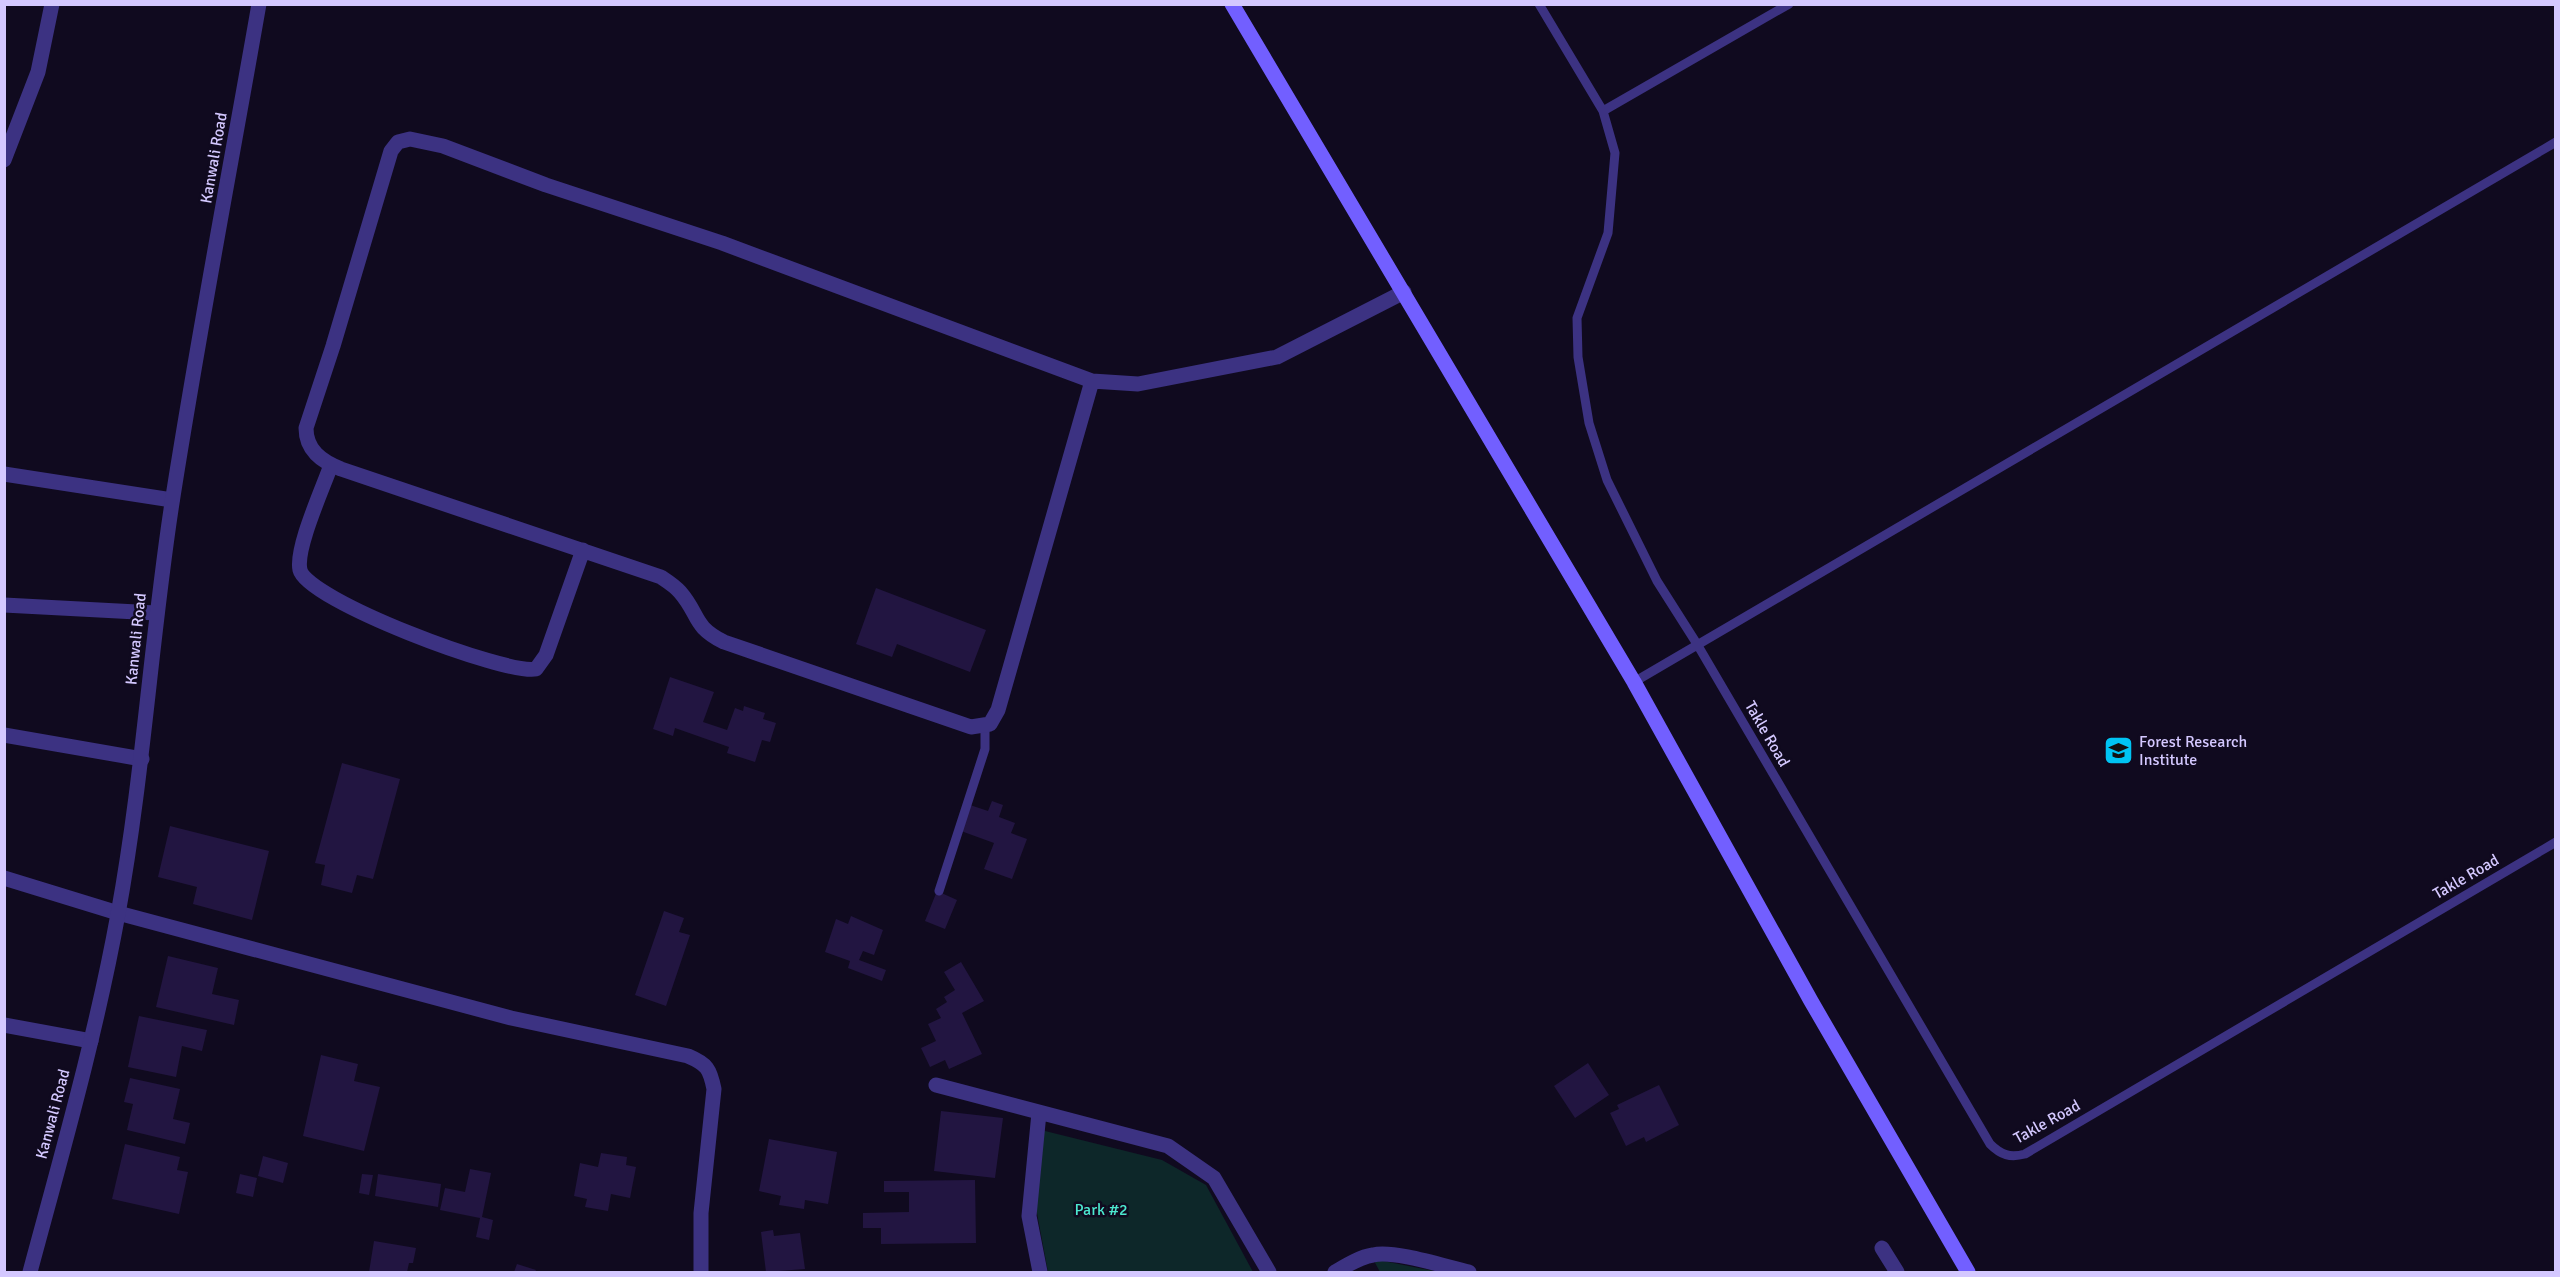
<svg xmlns="http://www.w3.org/2000/svg" width="2560" height="1277" font-family="Signika,sans-serif">
<style>
.green{fill:#0d2729}
.building{fill:#221541}
.lines{fill:none;stroke-linecap:round;stroke-linejoin:round}
.service{stroke:#3c3282;stroke-width:9}
.minor{stroke:#3c3282;stroke-width:15}
.tertiary{stroke:#3c3282;stroke-width:15}
.secondary{stroke:#725fff;stroke-width:15}
.labels{text-anchor:middle;dominant-baseline:central;stroke-width:5;stroke-linejoin:round;paint-order:stroke}
.street-label{font-size:16px;fill:#d4c8ff;stroke:#100a1f}
.poi-label{font-size:16px;fill:#d4c8ff;stroke:#100a1f;text-anchor:start}
.park-label{font-size:16px;fill:#4ce8cf;stroke:#100a1f}
</style>
<rect width="100%" height="100%" fill="#100a1f"/>
<path class="green" d="M1041,1130L1162,1160L1206,1185L1253,1272H1048L1034,1197Z
M1373,1259L1439,1272H1380Z"/>
<path class="building" d="M876,588L986,630L970,672L897,644L892,657L856,644Z
M670,677L714,692L703,722L727,730L735,708L743,711L744,706L765,713L763,719L776,723L770,742L762,740L755,762L727,753L729,747L675,728L673,736L653,729Z
M342,763L400,779L373,879L357,875L352,893L321,885L325,865L315,863Z
M992,801L1003,805L999,817L1015,823L1011,833L1027,839L1012,879L984,869L994,843L961,831L970,805L988,811Z
M170,826L269,851L252,920L193,904L197,887L158,877Z
M937,891L957,900L945,929L925,921Z
M664,911L684,918L679,932L690,935L666,1006L635,995Z
M851,916L883,930L874,955L863,951L859,960L886,970L882,981L848,968L850,961L825,952L836,919L848,924Z
M168,956L218,968L212,994L239,1000L234,1025L156,1007Z
M961,962L984,1001L962,1013L982,1054L949,1069L945,1060L930,1067L921,1048L936,1041L928,1024L941,1018L936,1009L947,1002L944,997L955,990L944,972Z
M139,1016L207,1030L202,1051L182,1046L176,1077L128,1067Z
M321,1055L358,1064L354,1081L380,1087L364,1151L303,1136Z
M1588,1063L1609,1095L1575,1118L1554,1086Z
M130,1078L180,1089L173,1119L190,1123L185,1144L127,1130L133,1104L124,1102Z
M1659,1085L1679,1125L1646,1142L1644,1137L1626,1146L1610,1113L1619,1109L1617,1105Z
M941,1111L1003,1118L995,1178L934,1171Z
M769,1139L837,1152L828,1204L805,1200L804,1209L779,1205L781,1196L759,1191Z
M125,1144L180,1157L177,1170L188,1172L179,1214L112,1199Z
M601,1153L627,1157L626,1165L636,1167L630,1198L611,1194L608,1211L585,1207L587,1199L574,1196L580,1163L598,1167Z
M263,1156L288,1163L283,1183L258,1176Z
M470,1169L491,1173L482,1217L493,1220L489,1240L476,1237L480,1218L440,1210L445,1188L465,1192Z
M240,1174L257,1178L253,1197L236,1193Z
M362,1174L373,1175L369,1195L359,1193Z
M378,1174L441,1184L438,1207L375,1196Z
M975,1180L976,1243L881,1244V1228H863V1213L909,1212V1192H884V1181Z
M773,1230L774,1236L800,1233L805,1269L766,1272L761,1232Z
M374,1241L416,1248L413,1263H409L407,1272H369Z
M517,1264L536,1270L535,1272H514Z"/>
<g class="lines">
<path class="service" d="M1539,4L1603,111L1615,153L1608,233L1577,318L1578,357L1589,423L1607,480L1657,581L1697,644L1990,1144C2001,1155 2010,1158 2025,1154L2556,842
M1603,111L1789,4
M1634,682L2556,142
M939,891L985,749V726"/>
<path class="minor" d="M410,139L443,146L546,185L722,243L1092,381L998,710L990,724L971,727L724,642C692,626 700,615 680,592C675,586 667,581 661,577L341,469C321,461 306,450 306,428L333,346L391,151L398,142Z
M4,160L38,72L52,4
M1092,381L1138,384L1277,357L1404,292
M331,465C323,488 295,549 300,570C307,600 505,675 536,669L546,655L583,550
M4,474L172,500
M4,605L156,613
M4,735L142,759
M4,878L118,913L511,1018L688,1056C707,1064 710,1069 714,1089L701,1213V1272
M4,1025L91,1041
M936,1085L1168,1146L1214,1178L1269,1272
M1039,1113L1029,1216L1040,1272
M1882,1248L1897,1272
M1335,1272C1347,1265 1360,1257 1373,1255C1395,1250 1446,1267 1469,1272"/>
<path class="tertiary" d="M30,1272C62,1153 96,1035 118,914C143,778 151,639 172,503C198,336 230,170 259,4"/>
<path class="secondary" d="M1232,4L1634,682L1811,1001L1968,1272"/>
</g>
<defs>
<symbol id="university-square" viewBox="-11 -11 22 22"><rect x="-9" y="-9" width="18" height="18" rx="4" fill="#00c4f3" stroke="#100a1f"/><path d="M0-5L7-2L0 1L-7-2ZM-4 1L0 2.5L4 1V4Q0 6-4 4Z" fill="#111"/></symbol>
</defs>
<g fill-rule="evenodd">
<use href="#university-square" x="2102" y="734" width="33" height="33"/>
</g>
<g class="labels">
<g class="street-label">
<text transform="translate(214 158) rotate(-80)">Kanwali Road</text>
<text transform="translate(136 639) rotate(-84)">Kanwali Road</text>
<text transform="translate(1767 734) rotate(60)">Takle Road</text>
<text transform="translate(2466 877) rotate(-30)">Takle Road</text>
<text transform="translate(53 1114) rotate(-75)">Kanwali Road</text>
<text transform="translate(2047 1122) rotate(-29)">Takle Road</text>
</g>
<g class="poi-label">
<text x="2139" y="742">Forest Research<tspan x="2139" dy="18">Institute</tspan></text>
</g>
<g class="park-label">
<text x="1101" y="1210">Park #2</text>
</g>
</g>
<rect width="2560" height="1277" fill="none" stroke="#d4c8ff" stroke-width="12"/>
</svg>
